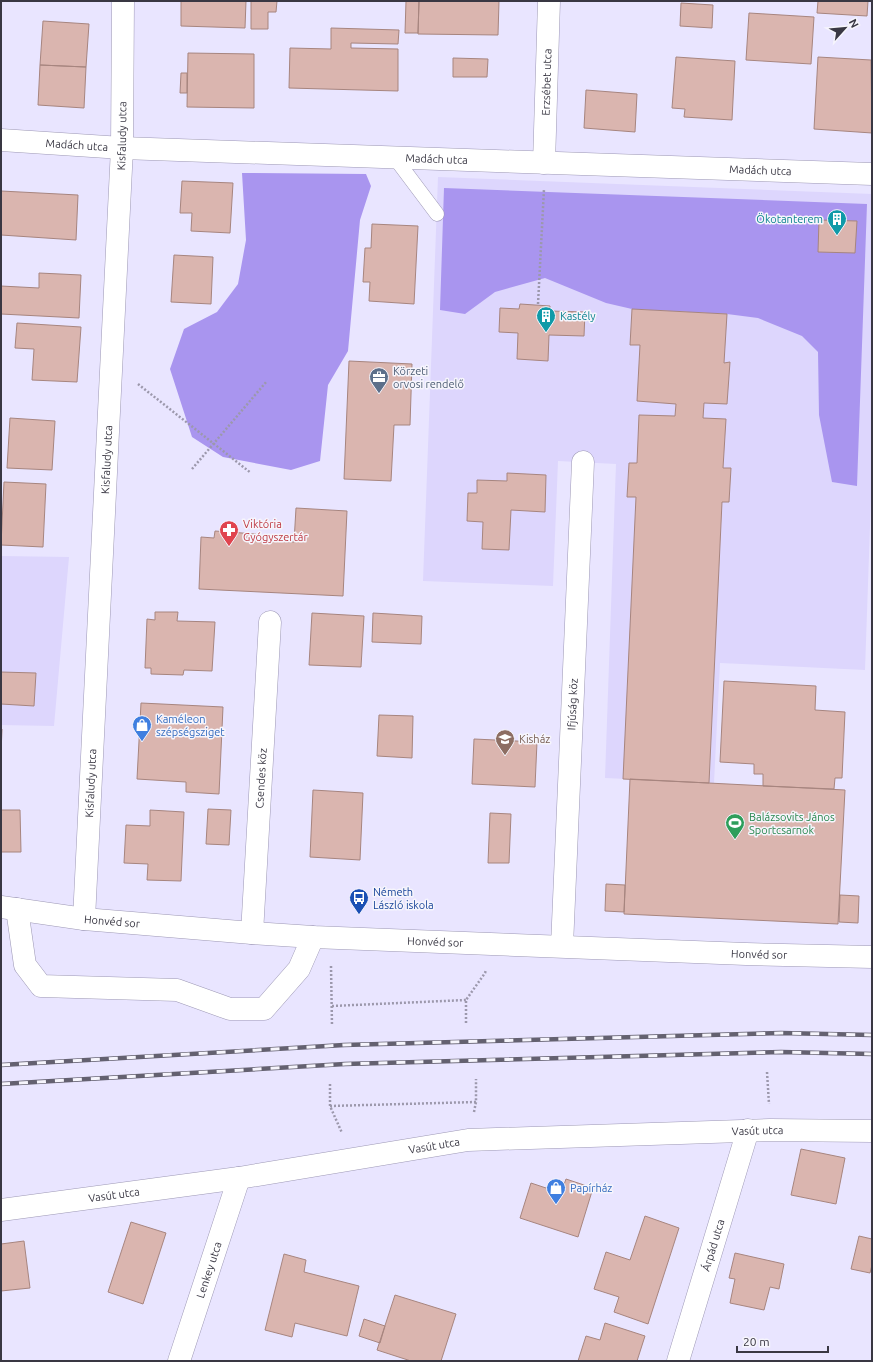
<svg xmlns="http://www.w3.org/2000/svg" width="873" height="1362" font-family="Ubuntu,sans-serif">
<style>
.built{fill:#ddd6fd}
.forest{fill:#a995ef}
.building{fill:#dab5af;stroke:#a7857f}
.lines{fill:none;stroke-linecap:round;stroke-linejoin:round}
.service-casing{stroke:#9d98b5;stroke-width:15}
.minor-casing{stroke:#9d98b5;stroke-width:23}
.path{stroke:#9c98ac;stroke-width:2.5;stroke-dasharray:2 2;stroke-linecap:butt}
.service{stroke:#fff;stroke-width:14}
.minor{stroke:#fff;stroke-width:22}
.rail-casing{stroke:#646170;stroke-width:4.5}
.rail{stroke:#f6f5fc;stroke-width:3;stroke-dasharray:9;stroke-linecap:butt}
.labels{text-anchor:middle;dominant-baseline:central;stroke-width:3;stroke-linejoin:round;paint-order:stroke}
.street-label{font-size:11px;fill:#393743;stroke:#f6f5fc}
.culture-label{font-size:11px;fill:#0d838f;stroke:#f6f5fc;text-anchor:end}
.service-label{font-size:11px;fill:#4e5e75;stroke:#f6f5fc;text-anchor:start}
.health-label{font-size:11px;fill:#be3a42;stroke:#f6f5fc;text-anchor:start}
.shop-label{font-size:11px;fill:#366cbe;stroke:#f6f5fc;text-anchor:start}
.education-label{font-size:11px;fill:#785e54;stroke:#f6f5fc;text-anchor:start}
.leisure-label{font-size:11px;fill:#27864d;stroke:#f6f5fc;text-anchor:start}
.transit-label{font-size:11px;fill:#164399;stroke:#f6f5fc;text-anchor:start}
</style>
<rect width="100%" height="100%" fill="#e9e5ff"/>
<path class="built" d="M438,177L872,194V469L865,670L720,663L714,783L605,778L616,464L558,461L553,586L423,581Z
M1,556L69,557L54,726L1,725Z"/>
<path class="forest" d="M242,173L366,174L371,186L360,220L348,351L328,385L320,461L291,470L223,457L192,437L170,369L184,329L217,312L238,284L246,240Z
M444,188L867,204L857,486L832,482L819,415L818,352L802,336L758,318L727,314L632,309L606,303L545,278L495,292L465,314L440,310Z"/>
<path class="building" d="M181,1H246L245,28L181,26Z
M251,1H277L276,12H268V29H251Z
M406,1H419L418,33H405Z
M419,1H499L498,35L418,34Z
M818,1H868L867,16L817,13Z
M681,3L713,5L712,28L680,26Z
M749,13L814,17L811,64L746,60Z
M43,21L89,24L86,67L40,65Z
M331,28L399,30L398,44L351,43V48L398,49V91L289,88L290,48L331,49Z
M188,53L254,54V108L187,107Z
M676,57L735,61L732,120L684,117L685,109L672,108Z
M818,57L871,60L872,133L814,129Z
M453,58L488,59L487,77H453Z
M40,65L86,67L84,108L38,105Z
M181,73H187V93H180Z
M586,90L637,94L635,132L584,128Z
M182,181L233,183L230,233L191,231L192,213H180Z
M1,191L78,195L76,240L1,235Z
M819,220L857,221L855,253L818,252Z
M372,224L418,226L414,304L369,301L370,282H363L365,248H371Z
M174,255L213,257L211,304L171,302Z
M39,273L81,275L79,318L1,314V286L39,288Z
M520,304L550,306V311L585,312L584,336L549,335L548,361L517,359L518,333L499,332L500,308L519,309Z
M632,309L727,314L724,363L730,362L727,404L704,403L703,418L726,419L723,468H731L729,502H722L709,783L623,779L636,497H627L629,463H637L639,415L675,416L676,404L637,401L640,345H630Z
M17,323L81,327L77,382L32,380L34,349L15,348Z
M349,361L412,364L410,425H394L391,481L344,479Z
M10,418L55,421L52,470L7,468Z
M507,473L546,475L545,512L511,510L509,550L482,549L483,522L467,521L468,493H477V480L507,481Z
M4,482L46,484L43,547L1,545Z
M296,508L347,511L343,596L199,589L201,537L214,538L215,531L256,534V540L294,542Z
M155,612H178L177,621L215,622L212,671L184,670L183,675L151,674V668H145L147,619L155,620Z
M312,613L364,616L361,667L309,665Z
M373,613L422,616L421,644L372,642Z
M1,672L36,673L34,706L1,704Z
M724,681L816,686L815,710L845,712L842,778H835L834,789L763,786V774H754V764L720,762Z
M141,703L223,707L219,794L186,792V782L137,779Z
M379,715L413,716L412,758L377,756Z
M1,729H2L1,753Z
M474,739L537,742L535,787L472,784Z
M630,779L845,790L838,924L624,914Z
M313,790L363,793L360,860L310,857Z
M208,809L231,810L229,845L206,844Z
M1,810H20L21,852H1Z
M150,810L184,812L181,881L147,880L148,864L124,863L126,825L150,826Z
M490,813L511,814L509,863H488Z
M606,884L625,885L624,912L605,911Z
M840,895L859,896L858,923L839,922Z
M801,1149L845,1158L836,1204L791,1195Z
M566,1179L593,1188L578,1237L520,1218L531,1183L561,1193Z
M645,1216L679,1228L648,1324L614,1312L619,1297L594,1289L606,1252L630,1260Z
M131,1222L166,1233L143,1304L108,1292Z
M859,1236L872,1239V1265L870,1273L851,1269Z
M24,1241L30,1288L1,1291V1244Z
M735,1253L784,1264L779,1289L770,1287L764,1310L730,1303L735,1279L729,1278Z
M284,1254L306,1260L304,1272L359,1286L347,1336L295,1323L292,1337L265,1330Z
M395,1295L456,1314L441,1361H411L377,1350Z
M364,1319L385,1326L380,1343L359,1336Z
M605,1323L645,1336L637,1361H578L586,1336L600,1340Z"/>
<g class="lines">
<defs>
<path id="service" d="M395,158L437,214"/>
<g id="minor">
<path id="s1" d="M1,140L122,148L872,174"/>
<path id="s2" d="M544,163L549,1"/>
<path id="s3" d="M1,907L84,919L252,933L313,937L746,954L872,957"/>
<path d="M17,909L25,965L41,986L177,990L230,1009H264L299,969L313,937"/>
<path id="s4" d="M84,919L122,148L123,1"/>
<path id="s5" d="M252,933L270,622"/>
<path id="s6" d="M562,946L583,462"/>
<path id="s7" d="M1,1210L239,1178L468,1140L770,1130L872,1131"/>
<path id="s8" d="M179,1361L239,1178"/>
<path id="s9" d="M678,1361L748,1130"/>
</g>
</defs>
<use href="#service" class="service-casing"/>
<use href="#minor" class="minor-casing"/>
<path class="path" d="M538,304L544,189
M138,384L251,473
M192,469L267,381
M331,966L332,1026
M332,1006L466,1000
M466,1023V1000L485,973L486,970
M767,1072L769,1104
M330,1084V1106L342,1133
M330,1106L476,1102
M474,1112L476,1102V1079"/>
<use href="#service" class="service"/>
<use href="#minor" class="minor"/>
<defs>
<path id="rail" d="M1,1065L344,1045L781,1033L872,1035
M1,1084L345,1064L781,1052L872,1054"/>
</defs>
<use href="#rail" class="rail-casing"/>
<use href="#rail" class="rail"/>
</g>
<defs>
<symbol id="building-pin" viewBox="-11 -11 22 30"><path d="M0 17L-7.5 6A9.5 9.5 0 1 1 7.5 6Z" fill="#0f9aa8" stroke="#f6f5fc"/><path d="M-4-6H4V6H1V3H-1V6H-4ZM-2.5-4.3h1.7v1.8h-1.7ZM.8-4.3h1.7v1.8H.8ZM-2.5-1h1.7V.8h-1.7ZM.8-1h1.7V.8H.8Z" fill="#fff"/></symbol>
<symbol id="office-pin" viewBox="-11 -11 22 30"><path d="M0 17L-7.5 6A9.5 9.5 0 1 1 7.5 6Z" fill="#5c6f8a" stroke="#f6f5fc"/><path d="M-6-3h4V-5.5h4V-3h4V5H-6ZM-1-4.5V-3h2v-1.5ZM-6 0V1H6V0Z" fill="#fff"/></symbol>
<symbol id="pharmacy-pin" viewBox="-11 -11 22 30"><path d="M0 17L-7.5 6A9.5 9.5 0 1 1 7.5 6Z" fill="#e0444e" stroke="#f6f5fc"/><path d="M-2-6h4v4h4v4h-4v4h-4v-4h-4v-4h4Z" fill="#fff"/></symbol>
<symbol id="shop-pin" viewBox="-11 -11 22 30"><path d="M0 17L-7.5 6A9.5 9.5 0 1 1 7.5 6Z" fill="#3f7fe0" stroke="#f6f5fc"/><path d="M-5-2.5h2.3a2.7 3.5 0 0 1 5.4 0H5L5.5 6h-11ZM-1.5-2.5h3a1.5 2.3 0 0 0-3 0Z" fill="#fff"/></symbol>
<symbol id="school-pin" viewBox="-11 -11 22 30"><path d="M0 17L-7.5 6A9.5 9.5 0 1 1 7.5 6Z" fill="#8d6e63" stroke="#f6f5fc"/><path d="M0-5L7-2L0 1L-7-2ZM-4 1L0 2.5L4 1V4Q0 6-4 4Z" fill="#fff"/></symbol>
<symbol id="stadium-pin" viewBox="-11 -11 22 30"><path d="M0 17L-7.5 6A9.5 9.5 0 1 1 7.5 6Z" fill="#2e9e5b" stroke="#f6f5fc"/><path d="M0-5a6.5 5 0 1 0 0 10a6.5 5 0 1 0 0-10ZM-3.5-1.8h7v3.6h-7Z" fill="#fff"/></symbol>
<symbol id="bus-pin" viewBox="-11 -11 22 30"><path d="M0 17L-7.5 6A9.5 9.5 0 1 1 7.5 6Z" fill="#1a4fb4" stroke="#f6f5fc"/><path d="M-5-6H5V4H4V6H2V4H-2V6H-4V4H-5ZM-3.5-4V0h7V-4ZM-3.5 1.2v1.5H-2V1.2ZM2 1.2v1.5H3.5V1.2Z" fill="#fff"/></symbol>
</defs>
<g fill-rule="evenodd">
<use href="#building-pin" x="826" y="208" width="22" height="30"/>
<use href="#building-pin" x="535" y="305" width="22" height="30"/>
<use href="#office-pin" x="368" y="366" width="22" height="30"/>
<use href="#pharmacy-pin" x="218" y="519" width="22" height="30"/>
<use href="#shop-pin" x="131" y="714" width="22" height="30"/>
<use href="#school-pin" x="494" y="728" width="22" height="30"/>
<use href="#stadium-pin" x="724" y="812" width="22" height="30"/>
<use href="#bus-pin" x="348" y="887" width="22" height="30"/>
<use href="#shop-pin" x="545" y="1177" width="22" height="30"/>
</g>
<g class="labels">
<g class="street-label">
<text stroke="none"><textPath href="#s2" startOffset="81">Erzsébet utca</textPath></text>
<text stroke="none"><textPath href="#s4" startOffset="784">Kisfaludy utca</textPath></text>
<text stroke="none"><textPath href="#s1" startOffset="76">Madách utca</textPath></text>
<text stroke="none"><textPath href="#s1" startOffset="436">Madách utca</textPath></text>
<text stroke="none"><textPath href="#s1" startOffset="760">Madách utca</textPath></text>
<text stroke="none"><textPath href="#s4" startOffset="460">Kisfaludy utca</textPath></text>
<text stroke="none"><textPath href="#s6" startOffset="242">Ifjúság köz</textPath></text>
<text stroke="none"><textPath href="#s5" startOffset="155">Csendes köz</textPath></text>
<text stroke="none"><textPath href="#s4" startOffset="136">Kisfaludy utca</textPath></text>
<text stroke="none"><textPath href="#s3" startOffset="112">Honvéd sor</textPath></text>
<text stroke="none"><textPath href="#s3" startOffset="436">Honvéd sor</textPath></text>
<text stroke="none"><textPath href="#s3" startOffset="760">Honvéd sor</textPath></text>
<text stroke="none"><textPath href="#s7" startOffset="762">Vasút utca</textPath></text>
<text stroke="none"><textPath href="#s7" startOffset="438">Vasút utca</textPath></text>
<text stroke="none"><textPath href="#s7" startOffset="114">Vasút utca</textPath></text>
<text stroke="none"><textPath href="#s9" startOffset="121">Árpád utca</textPath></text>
<text stroke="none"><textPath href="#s8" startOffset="96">Lenkey utca</textPath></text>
</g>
<g class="culture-label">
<text x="823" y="219">Ökotanterem</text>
<text x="560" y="316" text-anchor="start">Kastély</text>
</g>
<g class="service-label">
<text x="393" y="371">Körzeti<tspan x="393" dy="13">orvosi rendelő</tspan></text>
</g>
<g class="health-label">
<text x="243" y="524">Viktória<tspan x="243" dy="13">Gyógyszertár</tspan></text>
</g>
<g class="shop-label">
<text x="156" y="719">Kaméleon<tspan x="156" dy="13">szépségsziget</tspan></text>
<text x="570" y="1188">Papírház</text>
</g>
<g class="education-label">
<text x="519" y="739">Kisház</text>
</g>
<g class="leisure-label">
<text x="749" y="817">Balázsovits János<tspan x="749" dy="13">Sportcsarnok</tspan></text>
</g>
<g class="transit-label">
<text x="373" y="892">Németh<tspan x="373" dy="13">László iskola</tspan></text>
</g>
</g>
<rect width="873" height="1362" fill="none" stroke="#393743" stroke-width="4"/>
<g transform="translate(845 28) rotate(63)" stroke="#f6f5fc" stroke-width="3" paint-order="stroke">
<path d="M0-3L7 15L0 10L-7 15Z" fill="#393743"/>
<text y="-6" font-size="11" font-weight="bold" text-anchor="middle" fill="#393743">N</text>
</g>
<path d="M737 1346v6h91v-6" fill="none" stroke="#393743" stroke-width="2"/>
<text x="743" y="1346" font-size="12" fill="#393743" stroke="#f6f5fc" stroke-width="3" paint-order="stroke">20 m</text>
</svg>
